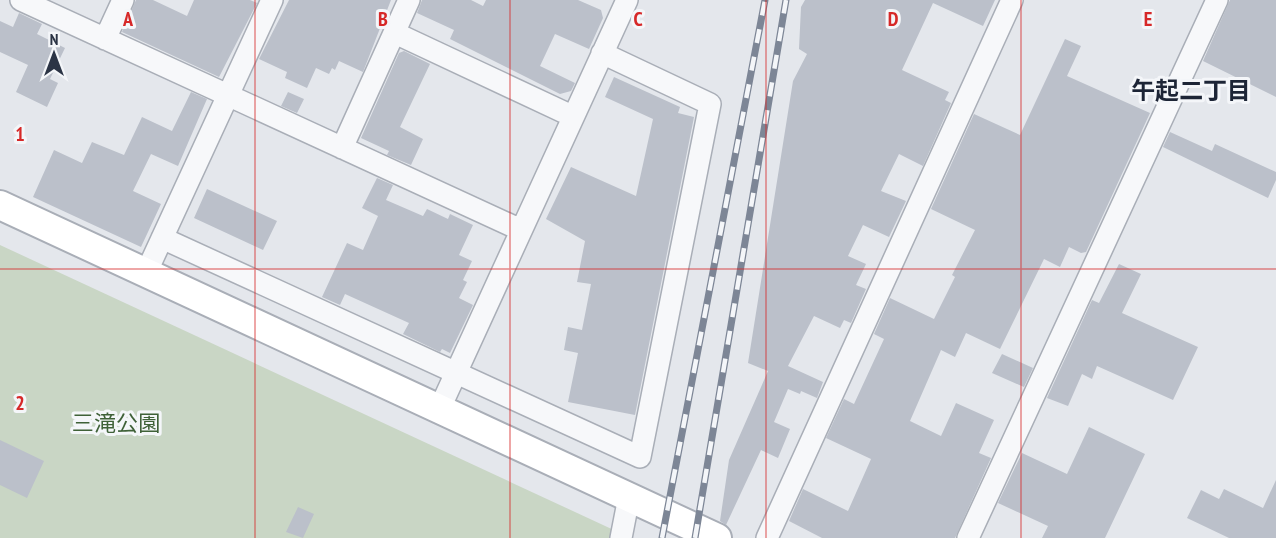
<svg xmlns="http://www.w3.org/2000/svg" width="1276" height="538" font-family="'PT Sans Narrow','Noto Sans JP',sans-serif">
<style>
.green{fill:#c9d6c5}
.building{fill:#bbc0ca}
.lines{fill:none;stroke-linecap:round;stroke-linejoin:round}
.street-casing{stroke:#a9aeb7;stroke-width:24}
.secondary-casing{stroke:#a9aeb7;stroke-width:32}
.street{stroke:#f7f8fa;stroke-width:21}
.secondary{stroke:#fff;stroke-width:28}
.rail-casing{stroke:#7d8696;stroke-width:7}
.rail{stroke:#f4f6f9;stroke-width:4.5;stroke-dasharray:14;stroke-linecap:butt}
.grid{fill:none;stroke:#d62828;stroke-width:1.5;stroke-opacity:0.55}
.labels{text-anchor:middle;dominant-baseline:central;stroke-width:6;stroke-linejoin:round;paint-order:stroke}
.park-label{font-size:22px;fill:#3f6138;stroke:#f4f6f9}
.neighbourhood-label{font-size:24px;font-weight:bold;fill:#1d2536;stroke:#f4f6f9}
.grid-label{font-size:20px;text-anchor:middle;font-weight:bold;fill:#d62828;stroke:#f4f6f9;stroke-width:6;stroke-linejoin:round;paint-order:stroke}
</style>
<rect width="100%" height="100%" fill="#e4e7ec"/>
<path class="green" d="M0,245L631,538H0Z"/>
<path class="building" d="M136,0H153L187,16L194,0H250L257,3L219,77L122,32Z
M289,0H395H391L363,72L339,61L335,70L332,68L329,74L316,68L307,88L285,78L287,72L259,59Z
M422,0H471L483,6L486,0H578L601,10L603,18L589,49L555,34L540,66L575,83L571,91L560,94L450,39L454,30L417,13Z
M805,0H995L983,26L933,3L902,70L949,92L945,100L951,103L923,166L899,154L881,191L906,201L889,237L863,225L848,256L866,264L856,285L866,289L851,323L844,320L840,328L814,316L788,366L823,382L817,398L801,391L800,394L788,389L774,422L790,429L778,458L761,450L726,525L720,521L729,460L768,371L748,363L793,81L807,54L799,49L801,7Z
M1230,0H1276V97L1203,61Z
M19,13L42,24L37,34L65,48L50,79L58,83L47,107L16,92L28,65L0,52V21L13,27Z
M1065,39L1081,46L1067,76L1150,113L1086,252L1081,253L1069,247L1060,267L1044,259L1000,349L966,333L955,357L941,350L910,421L941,436L956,403L994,420L979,453L991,458L955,538H822L789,521L803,489L848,511L871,459L826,438L844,399L854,404L884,339L874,334L890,298L934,319L955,277L952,275L975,230L931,209L974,114L1020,135Z
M404,51L430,64L400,127L423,139L411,165L387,155L389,151L361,138L399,53Z
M614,77L680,107L678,113L694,117L635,415L568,402L578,353L564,350L568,327L582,330L591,284L577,282L585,241L546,219L571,167L636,196L653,119L605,97Z
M191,92L207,99L178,166L151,154L133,191L161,204L141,247L33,197L54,150L82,163L92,142L124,155L142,117L172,131Z
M288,92L304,99L297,113L281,106Z
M1170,132L1212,151L1215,144L1276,172V180L1268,198L1163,147Z
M377,178L393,185L386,200L423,216L427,209L448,219L450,214L473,225L459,255L472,261L463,280L467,282L459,298L473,305L450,353L442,349L440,352L403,334L409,323L345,294L340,305L322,297L347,243L363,250L378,216L362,208Z
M207,189L277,221L263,250L194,218Z
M1119,264L1141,274L1122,313L1198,347L1173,400L1097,366L1092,379L1082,374L1068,406L1047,398L1092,300L1099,303Z
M1002,354L1033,368L1024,387L992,373Z
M1089,427L1145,454L1105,538H1042L1048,526L998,503L1022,453L1067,474Z
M0,440L44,461L27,498L0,485Z
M1276,480V538H1229L1187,518L1201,490L1219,499L1224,489L1263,508Z
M298,507L314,514L303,538L286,532Z"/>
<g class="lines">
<defs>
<path id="street" d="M21,0L521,230
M395,33L572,116
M105,39L123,0
M342,148L409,0
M162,238L640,457L710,104L602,53
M146,273L272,0
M439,410L627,0
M621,538L629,497
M767,538L1012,0
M968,538L1217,0"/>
<path id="secondary" d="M0,205L717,538"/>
</defs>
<use href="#street" class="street-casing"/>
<use href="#secondary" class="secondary-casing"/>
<use href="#street" class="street"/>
<use href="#secondary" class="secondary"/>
<defs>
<path id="rail" d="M662,538L765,0
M695,538L786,0"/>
</defs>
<use href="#rail" class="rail-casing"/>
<use href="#rail" class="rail"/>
</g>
<path class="grid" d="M255,0V538M510,0V538M766,0V538M1021,0V538M0,269H1276"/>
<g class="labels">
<g class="park-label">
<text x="116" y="423">三滝公園</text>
</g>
<g class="neighbourhood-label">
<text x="1191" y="90">午起二丁目</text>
</g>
</g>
<g class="grid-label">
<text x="128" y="26">A</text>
<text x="383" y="26">B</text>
<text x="638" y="26">C</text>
<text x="893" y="26">D</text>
<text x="1148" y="26">E</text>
<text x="20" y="141">1</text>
<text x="20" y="410">2</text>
</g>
<g transform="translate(54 54)" stroke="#f4f6f9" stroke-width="4.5" paint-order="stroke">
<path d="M0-4.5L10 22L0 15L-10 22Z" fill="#2b3445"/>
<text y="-9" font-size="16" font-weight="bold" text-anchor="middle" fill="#2b3445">N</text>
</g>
</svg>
